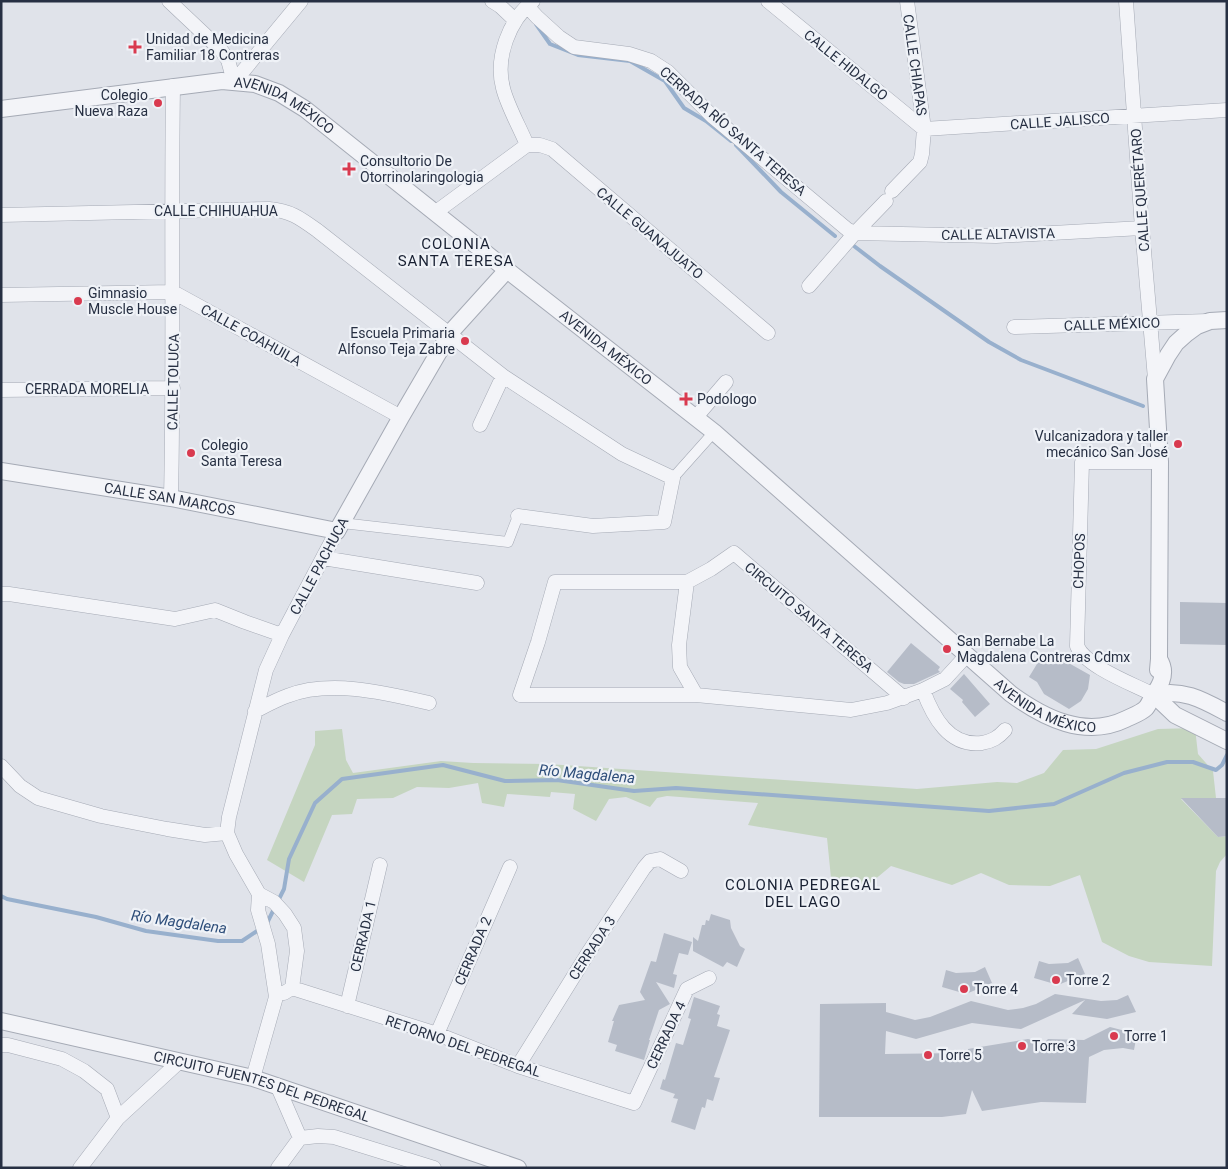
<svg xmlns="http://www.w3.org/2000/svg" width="1228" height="1169" font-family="Roboto,sans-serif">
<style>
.green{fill:#c5d5c0}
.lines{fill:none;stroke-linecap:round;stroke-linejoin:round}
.stream{stroke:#98b0cd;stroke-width:4}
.building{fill:#b6bcc8}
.pedestrian-casing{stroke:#a5aab5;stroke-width:11}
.minor-casing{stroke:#a5aab5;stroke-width:15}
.tertiary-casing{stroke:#a5aab5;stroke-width:18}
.pedestrian{stroke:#f3f4f8;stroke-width:10}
.minor{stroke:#f3f4f8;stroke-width:14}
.tertiary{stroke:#f3f4f8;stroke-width:16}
.poi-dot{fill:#d93a4f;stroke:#eff2f7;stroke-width:2}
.labels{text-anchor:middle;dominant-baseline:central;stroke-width:4.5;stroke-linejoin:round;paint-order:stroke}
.poi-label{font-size:14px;fill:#273043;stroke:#eff2f7;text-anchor:start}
.street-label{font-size:14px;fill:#273043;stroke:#eff2f7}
.neighbourhood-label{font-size:15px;letter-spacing:1px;fill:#192133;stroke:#eff2f7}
.water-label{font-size:15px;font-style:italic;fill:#2e4e7a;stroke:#eff2f7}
</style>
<rect width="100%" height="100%" fill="#e0e3ea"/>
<path class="green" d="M1195,728L1198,754L1213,771L1216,798L1181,799L1218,837L1227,836V854L1220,862L1216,871L1212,966L1149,962L1129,956L1102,942L1080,875L1050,886L1009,885L981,873L952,885L891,866L867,886L831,878L827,838L748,825L758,803L667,796L657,798L650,807L626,797L609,799L596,821L573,809L575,794L551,792L550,797L507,794L504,807L482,803L478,783L449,788L417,787L393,798L357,799L352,814L332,815L304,882L267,860L315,745V731L342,729L346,760L353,773L441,761L473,763L548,764L917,789L997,782L1017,783L1044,773L1063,750L1096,749L1158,729Z"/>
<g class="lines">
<path class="stream" d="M536,24L550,44L578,55L630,61L665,81L684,108L706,121L731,141
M736,145L781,192L835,236
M854,246L880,266L989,342L1021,360L1143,406
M1,896L7,899L96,917L146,931L218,941H242L260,929
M278,901L284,889L289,859L315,803L342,779L443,765L505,781L557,780L634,791L676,788L989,811L1054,804L1124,773L1167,762H1193L1216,770L1222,765L1227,755
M266,925L275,907"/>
</g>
<path class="building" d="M1180,602L1227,603V645L1180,644Z
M911,643L940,667L938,670L940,672L914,684H904L899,682L887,672Z
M1040,659L1048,664L1065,661L1090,675L1088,689L1081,701L1069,709L1044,694L1037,682L1029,677Z
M964,674L990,704L975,717L962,702L963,700L950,689Z
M1181,798H1227V836L1218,837Z
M711,914L730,920L731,928L740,946L745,949L737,967L727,962L723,967L693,951V937L698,941L702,925H705L706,920L709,921Z
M664,933L692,942L688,955L679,953L673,974L677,975L674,988L656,982L670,1004L659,1010L649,1040H650L644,1060L615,1051L617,1045L608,1042L614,1021H612L619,1005L645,1000L640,992L651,961L656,962Z
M1078,958L1085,974L1058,985L1034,978L1039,961L1049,964L1068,963Z
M985,967L992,983L966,994L942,987L946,970L956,973L975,972Z
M1055,994L1101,1001L1117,1000L1128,995L1136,1012L1107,1019L1072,1014L1085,1000L1021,1029L972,1023L916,1039L886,1031L885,1054L964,1053L965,1052H968V1049L1028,1039L1044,1043L1048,1039L1084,1040L1110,1027L1137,1034L1134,1050L1123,1048L1104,1050L1089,1057L1086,1103L1041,1102L982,1111L972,1090L966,1114L942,1117H819L820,1004L886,1003V1012L915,1020L930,1017L971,1001L1008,1010L1023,1008L1036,1004Z
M694,997L720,1006L717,1014L720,1015L717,1026L730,1030L714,1077L720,1078L713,1101L707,1099L705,1108L702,1107L695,1130L671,1122L678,1099L673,1098L675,1094L660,1089L663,1079L665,1080L676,1043L683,1045L691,1019L688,1018Z"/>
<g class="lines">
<defs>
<path id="pedestrian" d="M673,478L714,432
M342,523L508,542L518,516"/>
<path id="minor" d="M169,1L221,50L228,60L234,82
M492,1L500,6L515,20
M768,1L924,129
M1126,1L1142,228L1155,379
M527,6L537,17L559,37L574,47L629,54L651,61L668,72L713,117L848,230L855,233L996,236L1142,228
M234,82L301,1
M924,129L1227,110
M527,145H540L552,149L768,333
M527,145C520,128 507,105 503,88C495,58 509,20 533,1
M892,191L920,162L922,154L924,129L907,1
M436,212L527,145
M1,215L269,209C291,211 300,218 318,231L503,376L622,454L673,478L664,522L593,526L518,516
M809,286L855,233L886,201
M1,295L173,292L401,417
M1014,327L1208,321
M1,390L173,388
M696,417L726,382
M480,425L503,376
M171,498C174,361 171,224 173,86
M323,558L477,583
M687,582L679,645L680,667L696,695
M1,594H9L175,619L215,610L245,622L282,635
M923,690C933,717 949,747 982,743C992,741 998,738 1005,730
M1154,695C1133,684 1086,667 1077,646L1082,462H1160
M904,698L734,553L711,569L687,582H555L538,642L520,695H696L851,710L887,703L923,690L945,679L967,655
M255,711C265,706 276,700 287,696C330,679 386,693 429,703
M1,766L20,786L38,798L101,816L167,829L205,835L227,833
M259,894L274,902L285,914L294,928L297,951L292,988L284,993
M292,988L437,1034L518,1066L634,1103L687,989L709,978
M347,1006L380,865
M437,1034L510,867
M1,1045H8L62,1059L84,1071L107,1089L118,1118
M518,1066L590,950L644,868L650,861L660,859L681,871
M253,1078L276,997L268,944L258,910L259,894L236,854L227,833L229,817L266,670L282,635L337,531
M277,1085L300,1138
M80,1168L118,1118L180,1061
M278,1168L300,1138L318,1136L334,1137L434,1168"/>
<g id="tertiary">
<path id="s1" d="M1,109L222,81L255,84L279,93L305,109L507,270L714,432L1011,694C1044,718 1085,739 1126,719C1132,716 1141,713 1146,708C1150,703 1152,696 1156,691C1163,681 1166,670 1159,659"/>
<path id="s2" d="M1,471L171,498L337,531L401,417L450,333L507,270"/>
<path d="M1158,670L1159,659L1160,462L1155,379L1168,355L1176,343L1186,334L1197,326L1210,321L1227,320"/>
<path d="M1154,695L1175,715L1227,741"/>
<path d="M1154,695C1182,688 1203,700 1227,713"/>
<path id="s3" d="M1,1021L253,1078L518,1168"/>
</g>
</defs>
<use href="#pedestrian" class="pedestrian-casing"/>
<use href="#minor" class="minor-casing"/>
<use href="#tertiary" class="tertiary-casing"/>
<use href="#pedestrian" class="pedestrian"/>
<use href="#minor" class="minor"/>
<use href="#tertiary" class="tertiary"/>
</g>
<g class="poi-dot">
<path d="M132.5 39.5h5v5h5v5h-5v5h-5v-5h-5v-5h5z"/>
<circle cx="158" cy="103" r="5"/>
<path d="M346.5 161.5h5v5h5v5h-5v5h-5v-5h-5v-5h5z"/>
<circle cx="78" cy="301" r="5"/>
<circle cx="465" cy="341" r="5"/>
<path d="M683.5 391.5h5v5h5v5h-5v5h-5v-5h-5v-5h5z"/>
<circle cx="1178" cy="444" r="5"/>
<circle cx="191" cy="453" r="5"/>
<circle cx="947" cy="649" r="5"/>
<circle cx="1056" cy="980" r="5"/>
<circle cx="964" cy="989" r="5"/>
<circle cx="1114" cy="1036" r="5"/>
<circle cx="1022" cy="1046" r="5"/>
<circle cx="928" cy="1055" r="5"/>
</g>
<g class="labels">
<g class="poi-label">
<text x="146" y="39">Unidad de Medicina<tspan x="146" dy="16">Familiar 18 Contreras</tspan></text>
<text x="148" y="95" text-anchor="end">Colegio<tspan x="148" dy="16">Nueva Raza</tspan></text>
<text x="360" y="161">Consultorio De<tspan x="360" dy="16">Otorrinolaringologia</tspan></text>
<text x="88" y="293">Gimnasio<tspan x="88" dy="16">Muscle House</tspan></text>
<text x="455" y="333" text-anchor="end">Escuela Primaria<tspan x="455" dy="16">Alfonso Teja Zabre</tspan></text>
<text x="697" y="399">Podologo</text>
<text x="1168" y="436" text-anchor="end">Vulcanizadora y taller<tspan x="1168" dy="16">mecánico San José</tspan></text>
<text x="201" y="445">Colegio<tspan x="201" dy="16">Santa Teresa</tspan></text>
<text x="957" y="641">San Bernabe La<tspan x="957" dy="16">Magdalena Contreras Cdmx</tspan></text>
<text x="1066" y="980">Torre 2</text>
<text x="974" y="989">Torre 4</text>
<text x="1124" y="1036">Torre 1</text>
<text x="1032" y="1046">Torre 3</text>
<text x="938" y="1055">Torre 5</text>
</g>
<g class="street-label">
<text transform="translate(846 65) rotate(39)">CALLE HIDALGO</text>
<text transform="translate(915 65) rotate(82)">CALLE CHIAPAS</text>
<text stroke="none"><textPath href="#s1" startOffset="291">AVENIDA MÉXICO</textPath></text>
<text transform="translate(1060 121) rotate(-4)">CALLE JALISCO</text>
<text transform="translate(733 131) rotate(41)">CERRADA RÍO SANTA TERESA</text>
<text transform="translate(1140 190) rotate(-94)">CALLE QUERÉTARO</text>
<text x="216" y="211">CALLE CHIHUAHUA</text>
<text transform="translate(650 233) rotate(40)">CALLE GUANAJUATO</text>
<text transform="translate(998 234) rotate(-1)">CALLE ALTAVISTA</text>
<text transform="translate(1112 324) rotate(-2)">CALLE MÉXICO</text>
<text transform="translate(251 335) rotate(29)">CALLE COAHUILA</text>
<text stroke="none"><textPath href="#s1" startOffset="696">AVENIDA MÉXICO</textPath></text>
<text transform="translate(173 382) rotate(-89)">CALLE TOLUCA</text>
<text x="87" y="389">CERRADA MORELIA</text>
<text stroke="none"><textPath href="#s2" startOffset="171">CALLE SAN MARCOS</textPath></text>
<text transform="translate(1079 561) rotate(-88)">CHOPOS</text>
<text transform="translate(319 566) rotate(-62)">CALLE PACHUCA</text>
<text transform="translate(809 617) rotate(40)">CIRCUITO SANTA TERESA</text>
<text stroke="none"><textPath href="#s1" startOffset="1266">AVENIDA MÉXICO</textPath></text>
<text transform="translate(363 936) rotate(-77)">CERRADA 1</text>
<text transform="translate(592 948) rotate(-57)">CERRADA 3</text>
<text transform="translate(473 951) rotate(-67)">CERRADA 2</text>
<text transform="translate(666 1035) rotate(-65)">CERRADA 4</text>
<text transform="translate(463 1046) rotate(19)">RETORNO DEL PEDREGAL</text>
<text stroke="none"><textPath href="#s3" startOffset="269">CIRCUITO FUENTES DEL PEDREGAL</textPath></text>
</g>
<g class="neighbourhood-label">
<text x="456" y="244">COLONIA<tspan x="456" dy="17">SANTA TERESA</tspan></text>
<text x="803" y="885">COLONIA PEDREGAL<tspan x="803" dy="17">DEL LAGO</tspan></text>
</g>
<g class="water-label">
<text transform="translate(587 774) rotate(5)">Río Magdalena</text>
<text transform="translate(179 922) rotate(8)">Río Magdalena</text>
</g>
</g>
<rect width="1228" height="1169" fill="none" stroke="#273043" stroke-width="5"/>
</svg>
